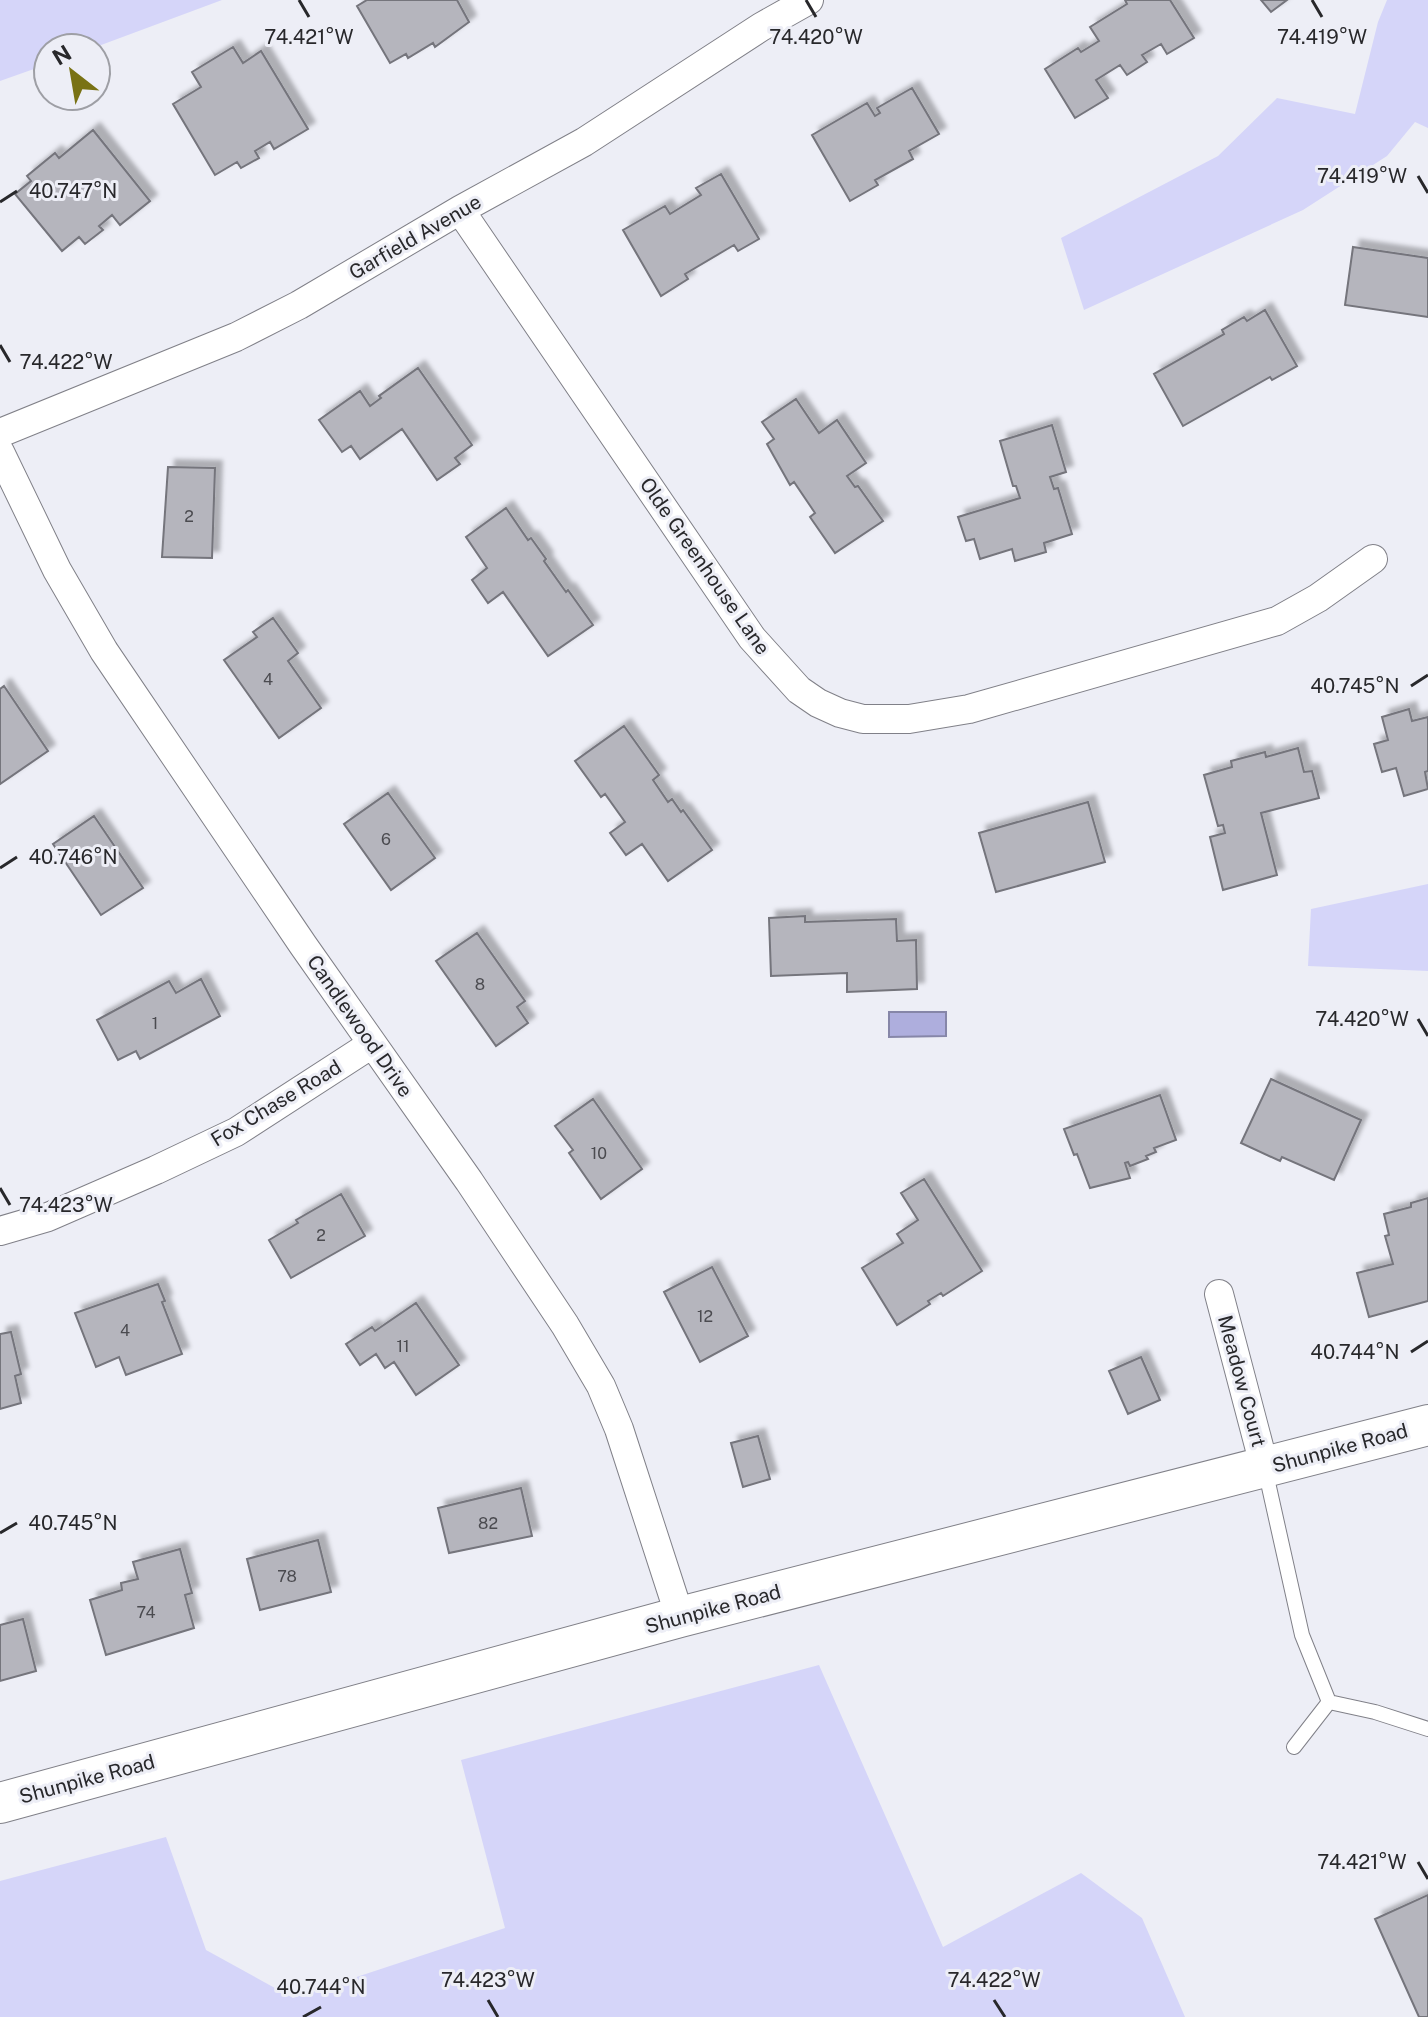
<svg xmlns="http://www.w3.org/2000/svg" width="1428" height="2017" font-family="'Public Sans',sans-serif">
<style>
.green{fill:#d5d5f9}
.water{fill:#aeaedd;stroke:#8686a8;stroke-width:2}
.building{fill:#b5b5bd;stroke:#74747c;stroke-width:2;filter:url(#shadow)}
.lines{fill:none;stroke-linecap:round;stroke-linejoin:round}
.lane-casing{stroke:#808088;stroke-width:16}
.street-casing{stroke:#808088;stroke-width:30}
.secondary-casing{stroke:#808088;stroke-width:42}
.lane{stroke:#fff;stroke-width:14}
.street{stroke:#fff;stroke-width:28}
.secondary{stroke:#fff;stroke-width:40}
.ticks{fill:none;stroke:#28282b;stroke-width:3}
.labels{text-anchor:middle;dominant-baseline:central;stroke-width:6;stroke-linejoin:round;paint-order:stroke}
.number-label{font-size:16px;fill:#4b4b50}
.street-label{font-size:20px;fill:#28282b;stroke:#edeef6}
.ticks-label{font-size:20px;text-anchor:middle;fill:#28282b;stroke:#edeef6;stroke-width:6;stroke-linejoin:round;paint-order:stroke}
</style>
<defs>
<filter id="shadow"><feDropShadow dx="7" dy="-7" stdDeviation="2" flood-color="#0004"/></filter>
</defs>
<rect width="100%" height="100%" fill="#edeef6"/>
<path class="green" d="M0,0H222L93,48H48V64L0,81Z
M1387,0H1428V128L1415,122L1387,156L1303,210L1084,310L1061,238L1218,156L1277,98L1355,114L1378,22Z
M1428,884V971L1308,966L1311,909Z
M819,1665L943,1947L1081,1873L1142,1918L1185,2017H0V1881L166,1837L206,1950L293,1998L505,1928L461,1760Z"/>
<path class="water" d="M889,1012H946V1036L889,1037Z"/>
<path class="building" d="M367,0H457L469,22L435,47L433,43L408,58L406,54L390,63L357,6Z
M1125,0H1170L1194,38L1167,54L1161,44L1142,55L1147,62L1127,75L1120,65L1096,80L1108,98L1075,118L1045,69L1078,48L1081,52L1099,41L1090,27L1127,4Z
M1261,0H1287L1271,12Z
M233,47L243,63L261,51L308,129L274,149L270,142L255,151L259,158L241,168L237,162L215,175L173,104L201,87L192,72Z
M912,88L939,134L909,151L913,159L875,180L878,185L850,201L812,135L867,103L875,116L880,113L877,108Z
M93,130L150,201L120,225L112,215L99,226L103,230L85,244L79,237L62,251L15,194L31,181L27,176L55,153L59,158Z
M721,174L759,239L738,251L734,245L685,274L688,279L661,296L623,230L665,206L670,214L701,195L696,188Z
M1353,247L1428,258V317L1345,305Z
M1265,310L1297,366L1272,380L1270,377L1183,426L1154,374L1224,334L1222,330L1244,317L1247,321Z
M418,368L472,445L455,458L460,464L437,480L402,429L360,459L351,446L342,452L319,420L360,391L370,406L381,398L379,396Z
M796,399L819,433L837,420L866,463L847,476L855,487L858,486L883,521L835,553L810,517L815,513L794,482L790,485L767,444L774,439L762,422Z
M1052,425L1066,472L1050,477L1054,489L1058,488L1072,534L1044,543L1046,552L1015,561L1012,549L980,559L974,539L966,541L958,517L1020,498L1016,486H1013L1000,441Z
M168,467L215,468L212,558L162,557Z
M506,508L528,540L531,538L546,559L544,561L566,592L568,590L593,625L548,656L503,592L488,603L472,580L487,568L466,537Z
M273,618L298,653L288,661L321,708L279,738L224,660L257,637L253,632Z
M4,686L48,751L0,784V689Z
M1409,709L1412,721L1428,717V771L1425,772L1428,789L1404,796L1396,768L1382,772L1374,744L1388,740L1382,717Z
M624,726L659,775L653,780L668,802L672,799L681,812L683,810L712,850L668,881L642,844L626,855L610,833L625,822L605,794L601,797L575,761Z
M1298,748L1304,772L1312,771L1319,798L1261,813L1277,875L1223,890L1210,837L1225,833L1223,825L1218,826L1204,775L1232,767L1231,761L1265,752L1266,757Z
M388,793L435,858L391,890L344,824Z
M1088,802L1105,862L996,892L979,833Z
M94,816L143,888L101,915L53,844Z
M805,916V922L896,919L897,941L916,940L917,989L847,992V973L771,976L769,918Z
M477,933L525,1001L517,1007L528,1023L496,1046L436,961Z
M201,979L220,1016L140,1059L136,1051L118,1060L97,1020L169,981L176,993Z
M1271,1079L1361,1120L1334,1180L1282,1157L1280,1161L1241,1143Z
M1160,1095L1176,1140L1154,1148L1156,1152L1146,1156L1148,1159L1130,1166L1128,1162L1125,1163L1130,1178L1090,1188L1077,1154L1074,1155L1064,1129Z
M593,1099L642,1169L601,1199L569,1153L573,1150L555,1126Z
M924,1179L982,1271L943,1296L941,1293L928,1301L930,1304L897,1325L862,1268L903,1243L897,1234L918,1220L901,1193Z
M341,1194L365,1236L291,1278L269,1240L298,1223L296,1220Z
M1428,1198V1301L1369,1317L1357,1273L1393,1264L1385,1236L1389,1235L1384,1214L1411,1207V1203Z
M712,1267L748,1336L700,1362L664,1292Z
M158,1284L165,1301L162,1302L182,1354L126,1375L119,1357L96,1367L75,1313Z
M416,1303L459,1365L416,1395L394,1362L385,1368L376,1354L360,1365L346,1344L372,1327L375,1331Z
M11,1332L21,1374L15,1376L21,1403L0,1409V1334Z
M1141,1357L1160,1400L1128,1414L1109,1371Z
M758,1436L770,1479L743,1487L731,1443Z
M521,1488L532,1536L449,1553L438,1508Z
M318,1540L331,1592L260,1610L247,1559Z
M180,1549L192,1593L185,1595L194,1628L106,1655L90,1600L122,1590L121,1583L138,1579L133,1562Z
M23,1619L36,1671L0,1681V1625Z
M1428,1895V2017H1419L1375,1919Z"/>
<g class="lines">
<defs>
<path id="lane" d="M1265,1469L1302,1635L1329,1702
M1329,1702L1375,1712L1428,1729
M1294,1747L1329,1702"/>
<path id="street" d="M460,210L752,638L799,690L818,703L840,713L863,719H909L969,709L1277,621L1318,598L1373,559
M0,433L236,337L299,305L460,210L584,142L761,27L809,0
M0,452L57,570L104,651L303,945L469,1181L565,1325L601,1386L619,1429L680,1617
M0,1231L48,1217L156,1170L236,1132L372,1044
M1219,1294L1265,1469"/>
<path id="secondary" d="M0,1803L680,1617L1428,1425"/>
</defs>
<use href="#lane" class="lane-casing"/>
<use href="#street" class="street-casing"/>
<use href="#secondary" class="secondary-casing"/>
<use href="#lane" class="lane"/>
<use href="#street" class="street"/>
<use href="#secondary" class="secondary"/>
</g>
<path class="ticks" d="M299,0L309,17M806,0L816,17M1312,0L1322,17M1418,176L1428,193M0,202L17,191M0,345L10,362M1411,686L1428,675M0,868L17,857M1418,1019L1428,1036M0,1188L10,1205M1411,1352L1428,1341M0,1533L17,1523M1418,1862L1428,1879M488,2000L498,2017M994,2000L1005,2017M303,2017L321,2007"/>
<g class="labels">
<g class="number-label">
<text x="189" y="516">2</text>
<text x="268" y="679">4</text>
<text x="386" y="839">6</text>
<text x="480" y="984">8</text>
<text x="155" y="1023">1</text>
<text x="599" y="1153">10</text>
<text x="321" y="1235">2</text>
<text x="705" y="1316">12</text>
<text x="125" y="1330">4</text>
<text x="403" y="1346">11</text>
<text x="488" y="1523">82</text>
<text x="287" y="1576">78</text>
<text x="146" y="1612">74</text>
</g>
<g class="street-label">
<text transform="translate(415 237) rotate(-30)">Garfield Avenue</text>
<text transform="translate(705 566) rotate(55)">Olde Greenhouse Lane</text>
<text transform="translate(360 1026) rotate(55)">Candlewood Drive</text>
<text transform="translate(276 1103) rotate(-31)">Fox Chase Road</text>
<text transform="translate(1242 1381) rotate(75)">Meadow Court</text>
<text transform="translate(1340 1448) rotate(-15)">Shunpike Road</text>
<text transform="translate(713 1609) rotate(-15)">Shunpike Road</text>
<text transform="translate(87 1779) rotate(-15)">Shunpike Road</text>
</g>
</g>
<g class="ticks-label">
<text x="309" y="44">74.421°W</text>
<text x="816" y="44">74.420°W</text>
<text x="1322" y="44">74.419°W</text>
<text x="1362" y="183">74.419°W</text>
<text x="73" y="198">40.747°N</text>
<text x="66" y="369">74.422°W</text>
<text x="1355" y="693">40.745°N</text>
<text x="73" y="864">40.746°N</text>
<text x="1362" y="1026">74.420°W</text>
<text x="66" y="1212">74.423°W</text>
<text x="1355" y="1359">40.744°N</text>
<text x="73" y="1530">40.745°N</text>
<text x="1362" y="1869">74.421°W</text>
<text x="488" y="1987">74.423°W</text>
<text x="994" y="1987">74.422°W</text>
<text x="321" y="1994">40.744°N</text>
</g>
<g transform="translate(72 72) rotate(329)"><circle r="38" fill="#edeef6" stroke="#9e9fa5" stroke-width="2"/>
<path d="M0-6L14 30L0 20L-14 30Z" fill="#797214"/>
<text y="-12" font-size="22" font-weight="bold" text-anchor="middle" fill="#28282b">N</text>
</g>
</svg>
